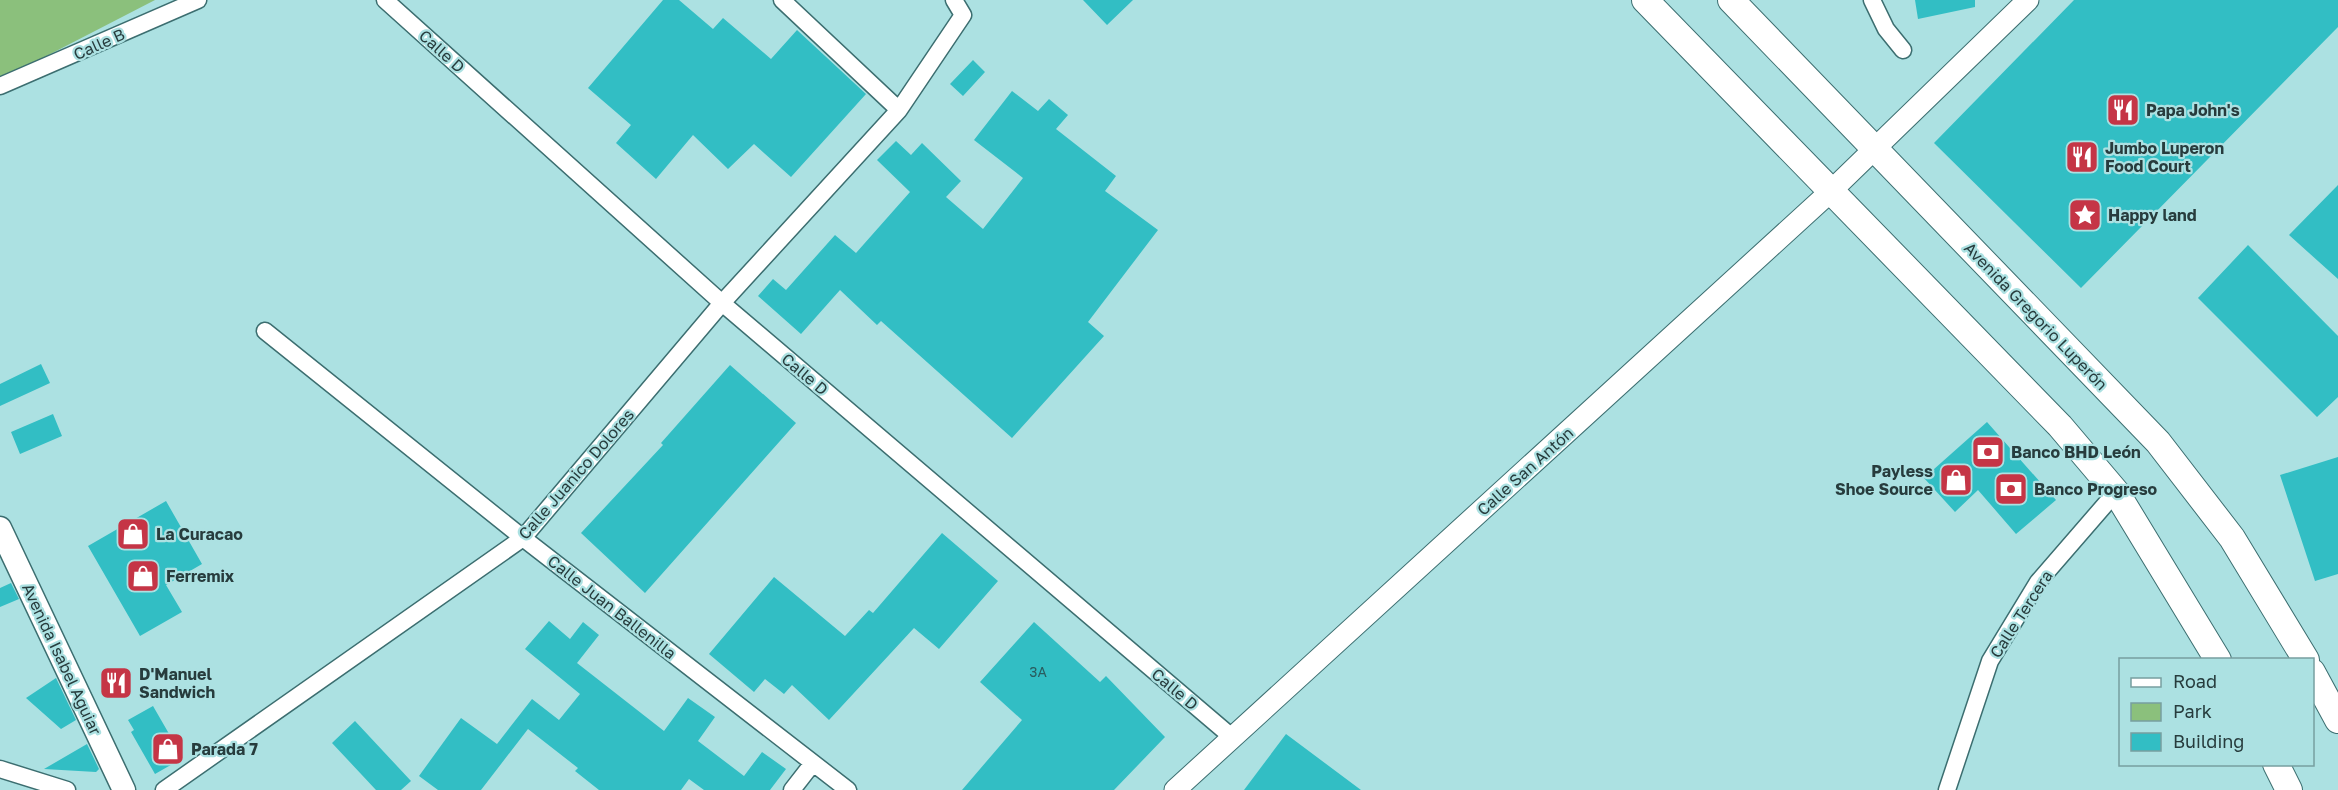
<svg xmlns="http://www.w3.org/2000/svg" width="2338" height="790" font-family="'Golos Text',sans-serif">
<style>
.green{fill:#8bc07c}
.building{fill:#32bec4}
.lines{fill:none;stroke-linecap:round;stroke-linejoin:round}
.minor-casing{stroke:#3c6e70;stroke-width:19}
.tertiary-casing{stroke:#3c6e70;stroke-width:23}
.secondary-casing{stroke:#3c6e70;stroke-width:25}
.primary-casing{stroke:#3c6e70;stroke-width:28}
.minor{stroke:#fff;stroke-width:16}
.tertiary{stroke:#fff;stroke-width:21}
.secondary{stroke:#fff;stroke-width:22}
.primary{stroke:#fff;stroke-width:26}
.labels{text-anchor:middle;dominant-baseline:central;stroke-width:4.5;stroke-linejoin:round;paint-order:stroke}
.number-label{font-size:14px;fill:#2a5c5f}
.street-label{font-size:16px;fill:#273c3d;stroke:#ace1e2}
.poi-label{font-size:16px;font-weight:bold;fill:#273c3d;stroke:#ace1e2;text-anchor:start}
</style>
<rect width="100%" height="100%" fill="#ace1e2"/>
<path class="green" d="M0,0H155L0,80Z"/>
<path class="building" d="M663,0H679L713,29L723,18L771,59L797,30L866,94L791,177L754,144L728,169L693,135L656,179L616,143L631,125L588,88Z
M1083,0H1133L1107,25Z
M1915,0H1975V7L1918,19Z
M2074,0H2338V27L2081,288L1934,143Z
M973,60L985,72L963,96L950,84Z
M1012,91L1038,111L1049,99L1068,115L1056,129L1116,176L1105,191L1158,230L1088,322L1104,336L1012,438L881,321L877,325L840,290L801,334L758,296L773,279L786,290L835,235L856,253L910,192L877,160L896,141L911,155L922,143L961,181L946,197L983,229L1023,178L974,140Z
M2338,185V279L2289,235Z
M2248,245L2338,336V397L2317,417L2198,298Z
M41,364L50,383L0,406V384Z
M730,365L796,423L645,593L581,533L663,445L661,443Z
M53,414L62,436L20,454L11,432Z
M1987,422L2056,500L2016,534L1978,490L1955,512L1924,478Z
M2338,457V574L2315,581L2280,475Z
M166,501L202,564L166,585L182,612L140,636L88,546Z
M942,533L998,581L939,649L914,628L829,720L792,685L784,694L765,679L754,692L709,654L774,577L845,636L869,610L873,613Z
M11,583L19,599L0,607V588Z
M549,621L570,639L583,622L599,635L577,663L664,731L688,698L715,717L698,741L744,776L762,752L786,769L770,790H704L689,779L681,790H599L575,771L578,768L528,729L481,790H438L419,776L461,718L497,744L532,699L559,720L580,694L525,649Z
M1034,622L1100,682L1106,676L1165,737L1114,790H962L1022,720L980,682Z
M123,669L132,683L110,697L101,683Z
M56,678L76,720L61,729L26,698Z
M153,706L183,758L155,774L131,732L134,730L128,720Z
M355,721L411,781L401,790H376L332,743Z
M1286,734L1361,790H1244Z
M87,744L99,769L96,772L44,769Z"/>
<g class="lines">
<defs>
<path id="minor" d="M385,0L722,303L1233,738
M782,0L899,110
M1872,0L1886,29L1903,50
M0,86L198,0
M265,331L523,538L848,790
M0,769L67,790
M164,790L523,538L722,303L899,110L963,15L954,0
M792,790L813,763
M1947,790L1990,661L2038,582L2116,492"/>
<path id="tertiary" d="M1175,790L1830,192L2028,0"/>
<path id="secondary" d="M0,528L124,790"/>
<path id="primary" d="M1645,0L2060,426L2116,492L2218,660
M1731,0L2158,442L2232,538L2306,660
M2312,672L2338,720
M2276,764L2289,790"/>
</defs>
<use href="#minor" class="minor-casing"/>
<use href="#tertiary" class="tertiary-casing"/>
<use href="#secondary" class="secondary-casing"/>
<use href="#primary" class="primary-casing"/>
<use href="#minor" class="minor"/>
<use href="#tertiary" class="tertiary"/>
<use href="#secondary" class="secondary"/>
<use href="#primary" class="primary"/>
</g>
<defs>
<symbol id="restaurant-square" viewBox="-11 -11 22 22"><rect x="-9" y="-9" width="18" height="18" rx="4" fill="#c53546" stroke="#ace1e2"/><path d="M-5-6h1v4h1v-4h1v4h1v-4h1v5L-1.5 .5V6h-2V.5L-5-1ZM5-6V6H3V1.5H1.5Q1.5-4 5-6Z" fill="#fff"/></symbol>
<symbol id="sight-square" viewBox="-11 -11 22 22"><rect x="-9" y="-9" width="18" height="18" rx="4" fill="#c53546" stroke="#ace1e2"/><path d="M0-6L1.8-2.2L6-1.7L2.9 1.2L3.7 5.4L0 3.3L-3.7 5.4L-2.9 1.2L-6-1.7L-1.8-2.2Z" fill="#fff"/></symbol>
<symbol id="bank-square" viewBox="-11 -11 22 22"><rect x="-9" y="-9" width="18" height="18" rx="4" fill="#c53546" stroke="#ace1e2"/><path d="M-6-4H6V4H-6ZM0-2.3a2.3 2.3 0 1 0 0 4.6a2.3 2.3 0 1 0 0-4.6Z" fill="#fff"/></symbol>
<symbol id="shop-square" viewBox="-11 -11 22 22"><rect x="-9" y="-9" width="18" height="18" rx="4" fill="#c53546" stroke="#ace1e2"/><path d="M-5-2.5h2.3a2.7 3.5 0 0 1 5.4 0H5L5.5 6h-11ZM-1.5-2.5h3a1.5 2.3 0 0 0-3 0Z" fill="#fff"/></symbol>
</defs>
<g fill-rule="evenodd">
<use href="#restaurant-square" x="2104" y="91" width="38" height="38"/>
<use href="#restaurant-square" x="2063" y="138" width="38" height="38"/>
<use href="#sight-square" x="2066" y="196" width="38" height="38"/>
<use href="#bank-square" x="1969" y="433" width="38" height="38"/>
<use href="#shop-square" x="1937" y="461" width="38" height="38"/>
<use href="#bank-square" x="1992" y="470" width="38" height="38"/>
<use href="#shop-square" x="114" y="515" width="38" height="38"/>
<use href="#shop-square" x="124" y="557" width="38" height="38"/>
<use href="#restaurant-square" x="97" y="664" width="38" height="38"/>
<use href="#shop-square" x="149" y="730" width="38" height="38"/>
</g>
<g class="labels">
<g class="number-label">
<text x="1038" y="671">3A</text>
</g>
<g class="street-label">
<text transform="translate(99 44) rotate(-24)">Calle B</text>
<text transform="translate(442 51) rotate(42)">Calle D</text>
<text transform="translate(2036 316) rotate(46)">Avenida Gregorio Luperón</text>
<text transform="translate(805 374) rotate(40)">Calle D</text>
<text transform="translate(1525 471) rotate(-42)">Calle San Antón</text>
<text transform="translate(576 474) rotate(-49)">Calle Juanico Dolores</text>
<text transform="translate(612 607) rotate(38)">Calle Juan Ballenilla</text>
<text transform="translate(2021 614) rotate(-57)">Calle Tercera</text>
<text transform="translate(62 659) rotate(65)">Avenida Isabel Aguiar</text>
<text transform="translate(1175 689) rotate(40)">Calle D</text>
</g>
<g class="poi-label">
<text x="2146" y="110">Papa John's</text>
<text x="2105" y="148">Jumbo Luperon<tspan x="2105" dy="18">Food Court</tspan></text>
<text x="2108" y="215">Happy land</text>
<text x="2011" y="452">Banco BHD León</text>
<text x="1933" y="471" text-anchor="end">Payless<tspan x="1933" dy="18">Shoe Source</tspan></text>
<text x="2034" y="489">Banco Progreso</text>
<text x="156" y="534">La Curacao</text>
<text x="166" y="576">Ferremix</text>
<text x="139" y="674">D'Manuel<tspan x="139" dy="18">Sandwich</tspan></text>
<text x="191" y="749">Parada 7</text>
</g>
</g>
<rect x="2119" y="658" width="195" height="108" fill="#ace1e2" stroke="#779fa0" stroke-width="1.5"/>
<rect x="2131" y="678" width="30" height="9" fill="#ffffff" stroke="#779fa0" stroke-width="1.5"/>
<text x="2173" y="688" font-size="18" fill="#273c3d">Road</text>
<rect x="2131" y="703" width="30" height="18" fill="#8bc07c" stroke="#779fa0" stroke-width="1.5"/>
<text x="2173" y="718" font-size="18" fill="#273c3d">Park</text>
<rect x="2131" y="733" width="30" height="18" fill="#32bec4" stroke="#779fa0" stroke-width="1.5"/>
<text x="2173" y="748" font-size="18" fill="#273c3d">Building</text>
</svg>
